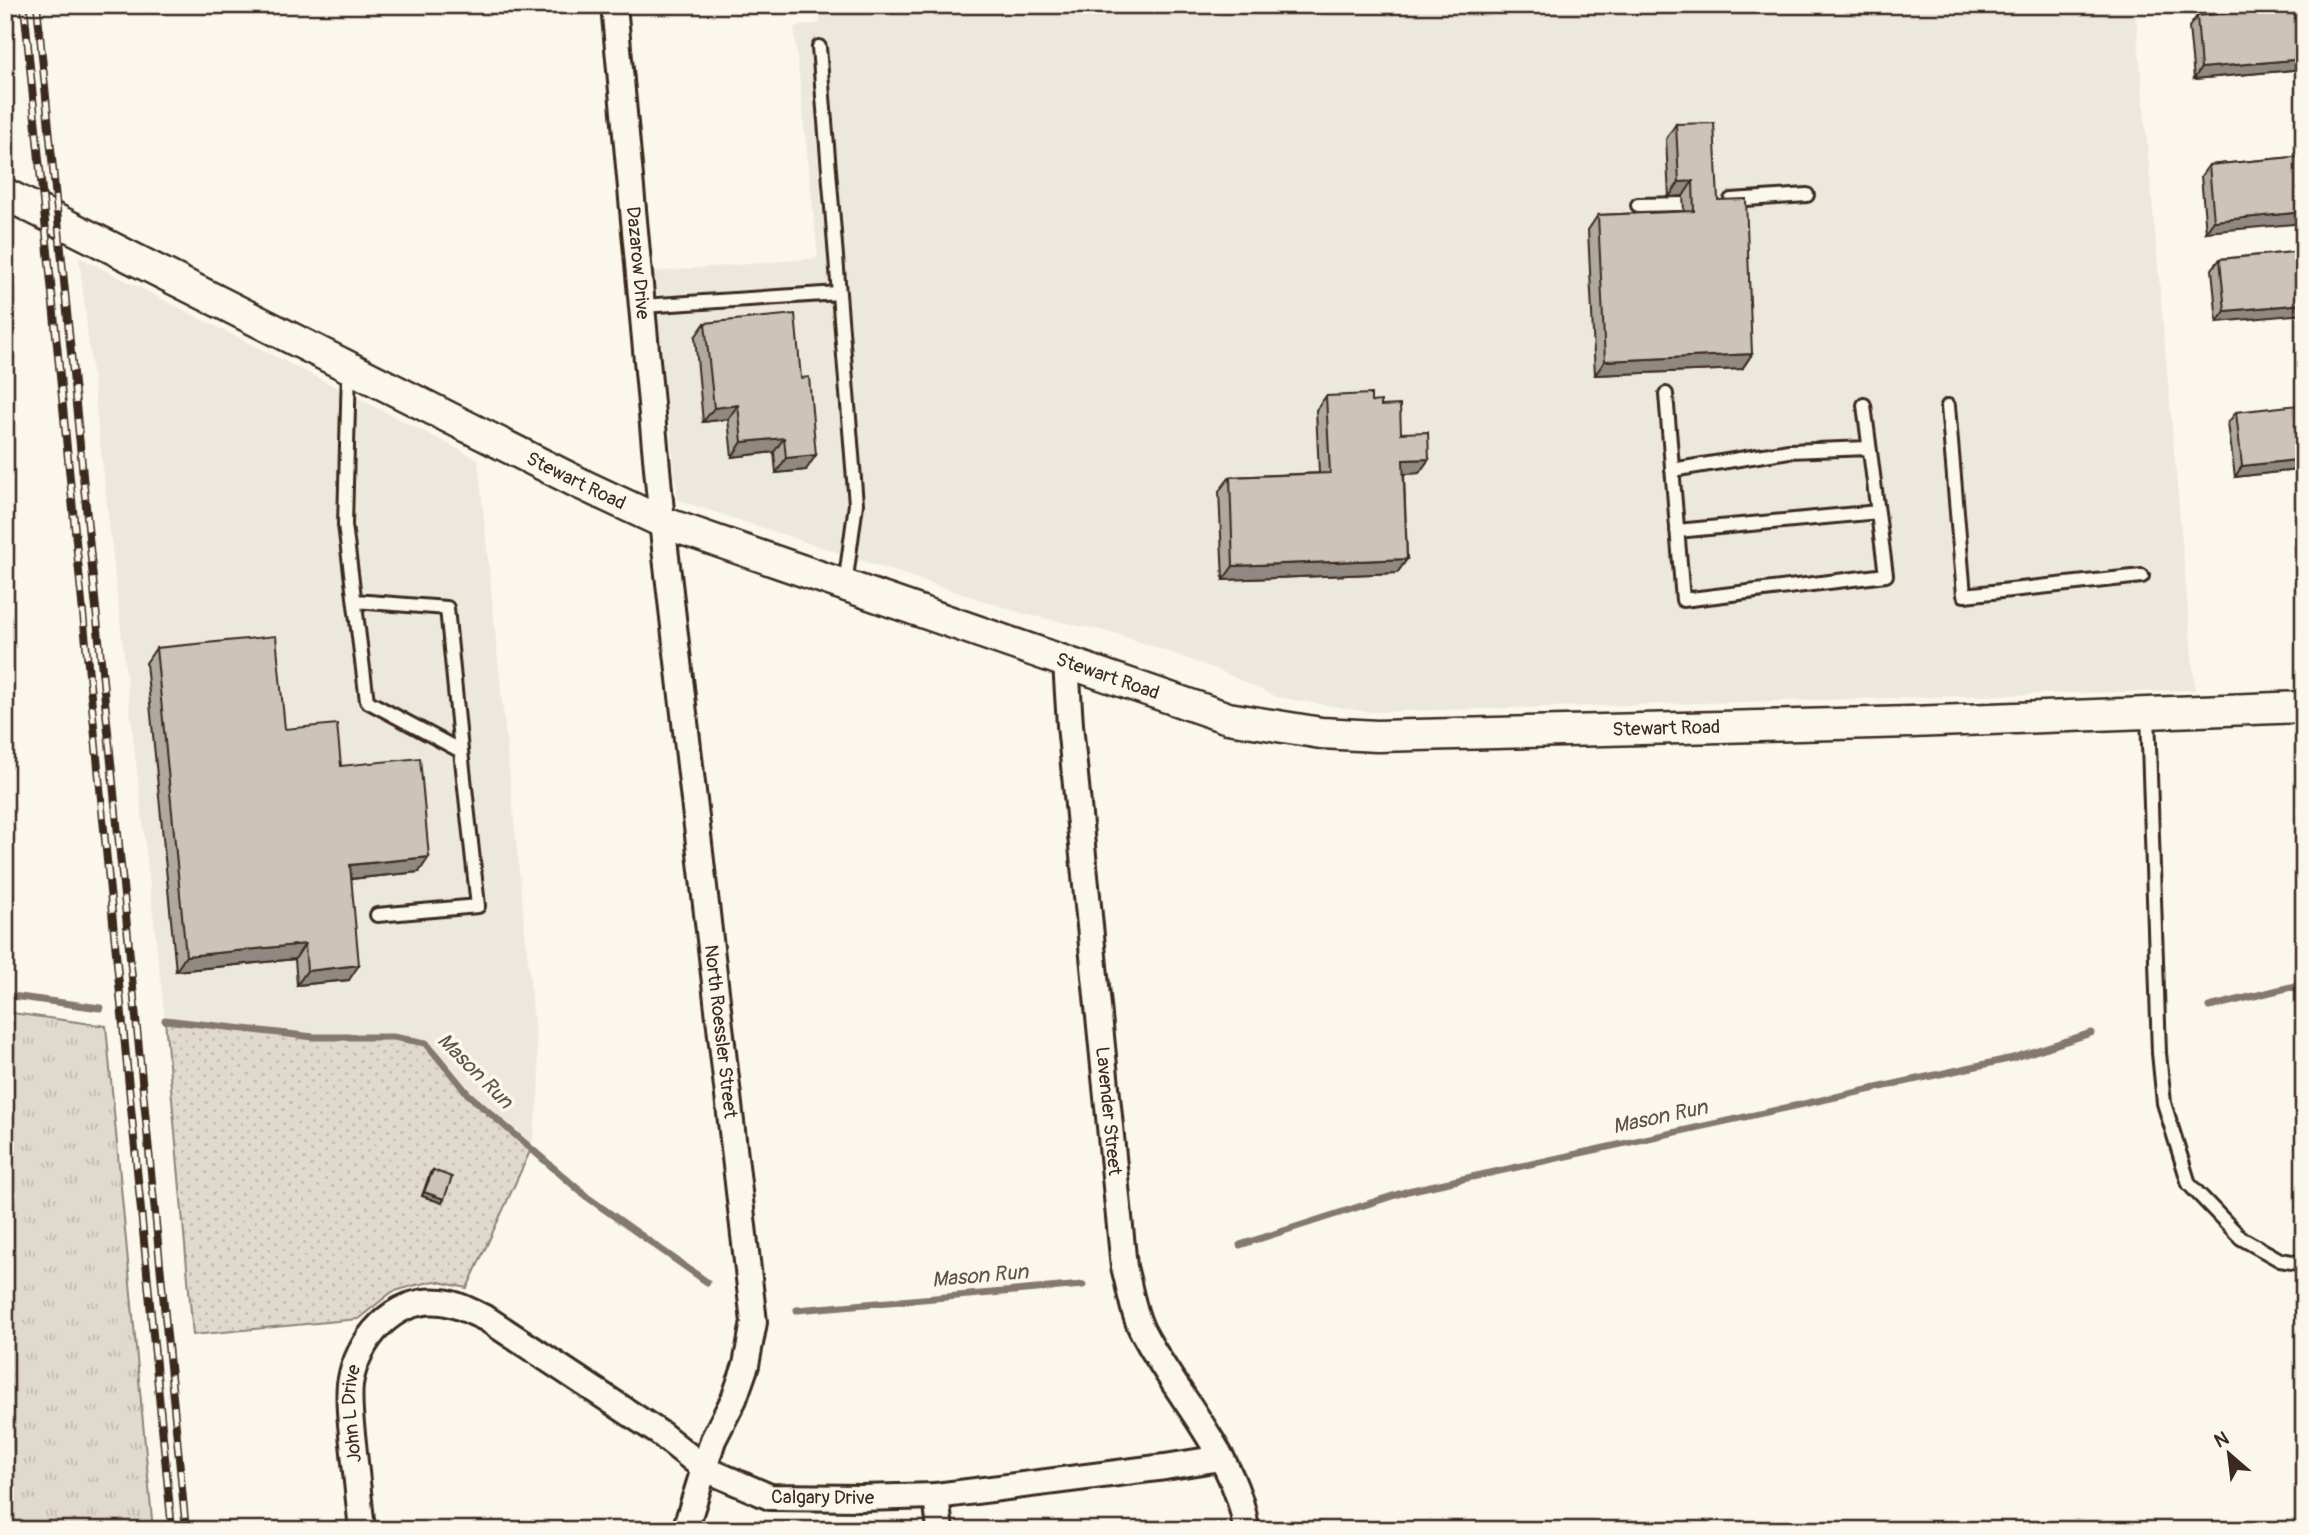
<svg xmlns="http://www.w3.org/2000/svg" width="2309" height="1535" font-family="Pangolin,sans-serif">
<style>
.built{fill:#ede8dd}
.grass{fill:url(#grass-tufts);stroke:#8d8276;stroke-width:2}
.park{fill:url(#park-dots);stroke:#8d8276;stroke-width:2}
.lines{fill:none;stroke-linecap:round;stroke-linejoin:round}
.stream{stroke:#85796d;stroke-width:7}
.service-casing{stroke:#3b2a1e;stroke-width:18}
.minor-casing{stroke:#3b2a1e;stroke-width:30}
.tertiary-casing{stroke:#3b2a1e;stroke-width:35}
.service{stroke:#fbf7ec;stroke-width:12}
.minor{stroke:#fbf7ec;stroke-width:24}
.tertiary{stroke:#fbf7ec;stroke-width:30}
.rail-casing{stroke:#3b2a1e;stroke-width:8}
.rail{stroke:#fbf7ec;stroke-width:5;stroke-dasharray:16;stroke-linecap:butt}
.wall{fill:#afa99f;stroke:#3b2a1e;stroke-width:2}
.shaded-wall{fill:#8f8982;stroke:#3b2a1e;stroke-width:2}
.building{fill:#ccc4b9;stroke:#3b2a1e;stroke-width:2}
.labels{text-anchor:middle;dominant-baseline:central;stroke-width:7;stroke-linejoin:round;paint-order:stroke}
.street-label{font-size:19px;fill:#3b2a1e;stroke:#fbf7ec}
.water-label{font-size:21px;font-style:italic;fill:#605246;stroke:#fbf7ec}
</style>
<defs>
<pattern id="grass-tufts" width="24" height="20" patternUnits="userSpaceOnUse" patternTransform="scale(1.75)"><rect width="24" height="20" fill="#dfd9ce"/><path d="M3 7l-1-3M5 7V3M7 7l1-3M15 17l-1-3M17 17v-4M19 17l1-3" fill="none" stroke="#c0bab0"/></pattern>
<pattern id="park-dots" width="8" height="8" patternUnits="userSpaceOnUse" patternTransform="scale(1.75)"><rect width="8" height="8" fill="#dfd9ce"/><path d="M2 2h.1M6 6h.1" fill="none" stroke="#c0bab0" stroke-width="1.8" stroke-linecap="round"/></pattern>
</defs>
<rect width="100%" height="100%" fill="#fbf7ec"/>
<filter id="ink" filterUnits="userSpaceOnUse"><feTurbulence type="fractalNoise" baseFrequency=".0143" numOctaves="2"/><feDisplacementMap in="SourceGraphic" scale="14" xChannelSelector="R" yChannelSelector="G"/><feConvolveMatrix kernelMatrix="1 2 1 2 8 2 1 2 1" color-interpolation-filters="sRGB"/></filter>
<g filter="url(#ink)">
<path class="built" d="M818,5H2135L2195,690L1368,712L1277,697L1216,669L1118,634L1024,614L678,500L652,272L818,258L794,27L820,23Z
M79,257L478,459L540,1081L532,1147L468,1094L426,1043L393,1037H314L165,1020Z"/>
<path class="grass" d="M5,1012L106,1026L153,1530H5Z"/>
<path class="park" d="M165,1020L314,1037H393L426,1043L468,1094L532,1147L467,1288L435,1281L412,1286L392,1292L358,1319L193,1335Z"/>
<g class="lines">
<path class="stream" d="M5,995L100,1008
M2209,1007L2295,986L2304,997
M165,1020L314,1037H393L426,1043L468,1094L587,1197L707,1282
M1240,1245L1408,1191L2013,1058L2091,1033
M797,1310L1083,1285"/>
<defs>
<path id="service" d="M819,47L856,504L845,585
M1731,200L1807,195
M1638,205L1684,204
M642,306L839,293
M349,367L345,525L367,701L461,751L478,906L377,915
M1666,394L1683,600L1886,575L1864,405
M1948,406L1964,595L2142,576
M1672,470L1789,451L1869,448
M1677,531L1878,512
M355,601L447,608L461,751
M2148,713L2159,1053L2164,1103L2189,1184L2241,1238L2280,1260L2304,1264"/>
<g id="minor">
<path id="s1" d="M614,5L662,522L754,1322L746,1365L734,1399L713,1440L685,1530"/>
<path id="s2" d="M1066,663L1070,725L1124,1267C1130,1288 1133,1315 1144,1334C1176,1395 1239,1461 1246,1530"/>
<path d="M936,1496L940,1530"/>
<path id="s3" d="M362,1530C359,1501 356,1472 353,1443C351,1424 348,1404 350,1384C357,1340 394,1296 442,1302C458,1304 472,1312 487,1319L661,1434L705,1469L770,1497L861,1498L936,1496L1165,1467L1221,1458"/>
</g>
<g id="tertiary">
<path id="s4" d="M5,194L583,485L662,522L1228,718L1321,733L1377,736L1911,722L2304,707"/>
</g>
</defs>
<use href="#service" class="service-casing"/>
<use href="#minor" class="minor-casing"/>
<use href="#tertiary" class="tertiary-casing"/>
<use href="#service" class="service"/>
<use href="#minor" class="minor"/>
<use href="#tertiary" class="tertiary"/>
<defs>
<path id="rail" d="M24,5L172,1530
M37,5L186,1530"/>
</defs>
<use href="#rail" class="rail-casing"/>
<use href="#rail" class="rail"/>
</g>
<path class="wall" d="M2304,6V69L2194,79L2189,27L2197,16Z
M1676,124L1718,200L1752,354L1742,369L1595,375L1588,230L1598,215L1684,211L1683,196L1669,197L1666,139Z
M2304,156L2206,232L2201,176L2209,165Z
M2304,251L2217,322L2212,269L2220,259Z
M705,323L806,470L776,473L774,452L732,457L728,419L703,422L695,337Z
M1326,396L1371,402L1381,406L1401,433L1429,459L1419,473L1404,474L1407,559L1397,573L1223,580L1219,491L1230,477L1319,473L1316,410Z
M2236,412L2304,448V460L2297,470L2235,477L2228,423Z
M156,648L285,729L419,872L351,879L349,980L297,985L295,959L176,971L146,663Z
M433,1170L442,1203L422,1196L430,1173Z"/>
<path class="shaded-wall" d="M2304,59V69L2194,79L2201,68Z
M1693,181L1683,196L1669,197L1679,182Z
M2304,212V223L2206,232L2214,221Z
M2304,304V314L2217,322L2225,311Z
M1752,354L1742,369L1595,375L1605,361Z
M738,405L728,419L703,422L714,408Z
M784,438L774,452L732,457L742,442Z
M816,455L806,470L776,473L786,458Z
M1429,459L1419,473L1393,475L1403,460Z
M2304,459L2297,470L2235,477L2242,466Z
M1407,559L1397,573L1223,580L1233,566Z
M429,857L419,872L340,880L350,865Z
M305,944L295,959L176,971L186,956Z
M359,965L349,980L297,985L307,971Z
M424,1192L444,1199L442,1203L422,1196Z"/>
<path class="building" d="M2304,6V59L2201,68L2197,16Z
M1714,123L1718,200L1746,199L1752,354L1605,361L1598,215L1694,211L1693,181L1679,182L1676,124Z
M2304,156V212L2214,221L2209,165Z
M2304,251V304L2225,311L2220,259Z
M795,314L801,378L809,377L816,455L786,458L784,438L742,442L738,405L714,408L705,323Z
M1371,394V402L1381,401V406L1400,405L1401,433L1428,432L1429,459L1403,460L1407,559L1233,566L1230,477L1330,473L1326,396Z
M2299,405L2304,448V459L2242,466L2236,412Z
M276,636L285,729L337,724L341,766L420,758L429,857L350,865L359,965L307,971L305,944L186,956L156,648Z
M433,1170L452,1177L444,1199L424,1192Z"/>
</g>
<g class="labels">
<g class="street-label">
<text stroke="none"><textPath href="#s1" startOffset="259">Dazarow Drive</textPath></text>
<text stroke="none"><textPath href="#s4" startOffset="639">Stewart Road</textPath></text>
<text stroke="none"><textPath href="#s4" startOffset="1206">Stewart Road</textPath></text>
<text stroke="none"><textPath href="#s4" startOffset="1773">Stewart Road</textPath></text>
<text stroke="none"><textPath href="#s1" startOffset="1032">North Roessler Street</textPath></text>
<text stroke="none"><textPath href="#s2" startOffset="450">Lavender Street</textPath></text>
<text stroke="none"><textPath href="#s3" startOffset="117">John L Drive</textPath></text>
<text stroke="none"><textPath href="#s3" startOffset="719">Calgary Drive</textPath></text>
</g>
<g class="water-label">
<text transform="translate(475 1071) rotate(45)">Mason Run</text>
<text transform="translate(1660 1117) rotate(-12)">Mason Run</text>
<text transform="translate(980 1276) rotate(-5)">Mason Run</text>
</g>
</g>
<rect width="2309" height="1535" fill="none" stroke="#fbf7ec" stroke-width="28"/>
<rect x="14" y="14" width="2281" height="1507" fill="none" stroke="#3b2a1e" stroke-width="2.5" filter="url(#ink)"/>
<g transform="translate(2229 1454) rotate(332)" stroke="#fbf7ec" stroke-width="5" paint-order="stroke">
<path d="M0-5L12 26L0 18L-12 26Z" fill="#3b2a1e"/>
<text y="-10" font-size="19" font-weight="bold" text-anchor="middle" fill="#3b2a1e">N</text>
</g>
</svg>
